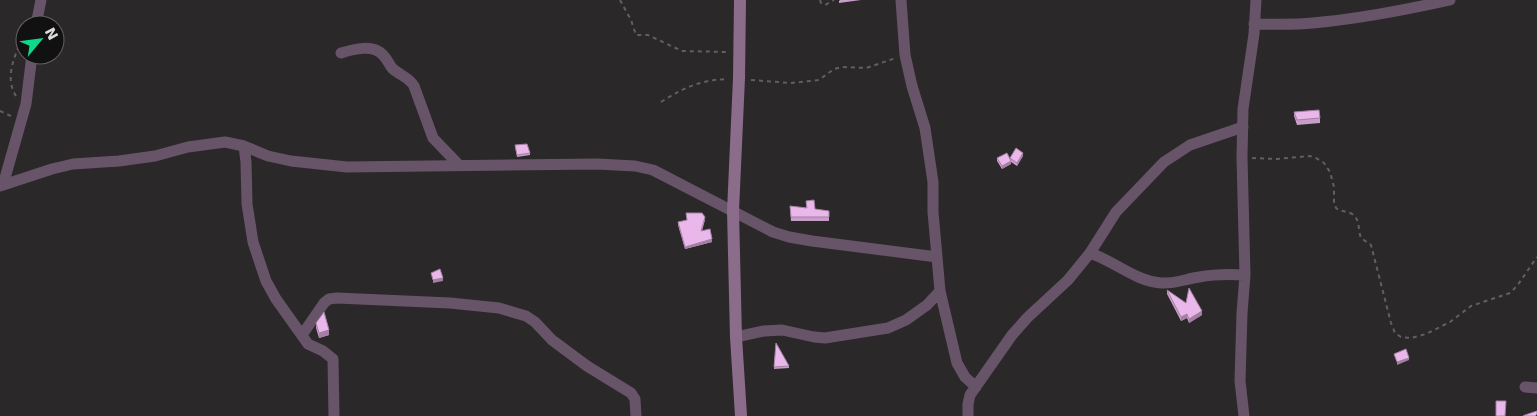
<svg xmlns="http://www.w3.org/2000/svg" width="1537" height="416" font-family="'DejaVu Sans',sans-serif">
<style>
.lines{fill:none;stroke-linecap:round;stroke-linejoin:round}
.path{stroke:#625f61;stroke-width:2;stroke-dasharray:4 4;stroke-linecap:butt}
.street{stroke:#685468;stroke-width:11}
.secondary{stroke:#8b6c8b;stroke-width:12}
.wall{fill:#c89dc8}
.shaded-wall{fill:#a380a3}
.building{fill:#e9b7e9;stroke:#a380a3}
</style>
<rect width="100%" height="100%" fill="#2b282a"/>
<g class="lines">
<path class="path" d="M620,0L631,20L636,35H648L682,51L727,52
M820,0L821,3L825,5L834,0
M751,80L791,83L819,80L834,69L842,67L866,68L896,58
M16,96C3,76 17,51 25,32
M661,102C683,88 700,80 727,79
M0,111L11,116
M1252,158L1276,159L1310,156L1316,158L1324,163L1330,172L1334,187V203L1336,208C1341,212 1347,211 1352,214C1360,218 1358,231 1361,238L1371,245L1391,323L1395,333L1401,337L1411,338L1426,334L1450,322L1471,306L1510,293L1517,286L1537,257"/>
<path class="street" d="M901,0L905,55L912,86L925,128L933,182V212L940,291L957,363L965,377L976,387
M1254,24C1274,24 1293,25 1313,23C1359,19 1405,10 1450,0
M36,25L41,0
M341,53C354,49 373,44 383,55C387,59 389,64 392,68C399,75 409,77 414,86L433,138L459,165
M244,146L246,162L247,204L253,242L266,281L276,299L308,344L323,351L333,359L334,416
M3,185L26,104L32,55
M0,186L52,169L73,164L119,161L155,156L188,147L225,142L244,146L268,156L291,161L347,167L597,164L635,166L653,170L773,232L789,237L812,241L937,257
M1090,253C1114,261 1135,281 1161,283C1174,284 1186,279 1199,277C1215,274 1229,274 1245,275
M302,335L324,303L329,299L337,298L450,303L499,308L526,316L535,322L552,340L587,366L631,393L635,399L636,416
M736,337L764,331L782,330L814,337L825,338L888,328L906,320L927,305L940,291
M1525,387L1537,388
M968,416V404L970,395L1012,335L1027,318L1068,280L1090,253L1116,212L1164,162L1190,145L1243,127
M1244,416L1240,381L1242,313L1245,275L1242,157L1243,109L1254,34L1256,0"/>
<path class="secondary" d="M740,0L739,78L733,211L736,337L741,416"/>
</g>
<path class="wall" d="M840,0H861L839,3V1Z
M1294,112L1320,118V123L1297,125L1294,116Z
M515,145L530,153V155L517,157Z
M1023,156L1017,166L1011,162V164L1002,169L997,161V158L1010,159Z
M806,201L815,209L829,211V221H791L790,206L806,208Z
M705,220L702,231L712,242L685,249L678,225V222Z
M1167,290L1202,315L1189,323L1187,318L1181,321L1167,294Z
M316,323L329,335L319,338L316,328Z
M776,343L789,366V368L774,369Z"/>
<path class="shaded-wall" d="M1023,153V156L1017,166V163Z
M1011,161V164L1002,169V166Z
M712,239V242L685,249V247Z
M443,278V281L433,283V280Z
M1202,311V315L1189,323V319Z
M1187,314V318L1181,321V317Z
M329,330V335L319,338V333Z
M1409,358V360L1397,365V362Z"/>
<path class="building" d="M1319,110L1320,118L1297,120L1294,112Z
M527,144L530,153L517,155L515,145Z
M1016,148L1023,153L1017,163L1010,158Z
M1007,153L1011,161L1002,166L997,158Z
M814,200L815,209L829,211V217H791L790,206L807,208L806,201Z
M686,213H702L705,217L701,231L710,229L712,239L685,247L678,222L687,220Z
M440,269L443,278L433,280L431,273Z
M1189,288L1202,311L1189,319L1187,314L1181,317L1167,290L1186,303Z
M324,312L329,330L319,333L316,323Z
M776,343L789,366L774,367Z
M1406,349L1409,358L1397,362L1394,354Z
M1496,401H1506L1505,416H1496Z
M1537,411V414L1535,416H1523L1525,415Z"/>
<g transform="translate(40 40) rotate(61)"><circle r="24" fill="#121112" stroke="#636163"/>
<path d="M0-4L9 19L0 12L-9 19Z" fill="#0cd98a"/>
<text y="-8" font-size="14" font-weight="bold" text-anchor="middle" fill="#dcdadc">N</text>
</g>
</svg>
